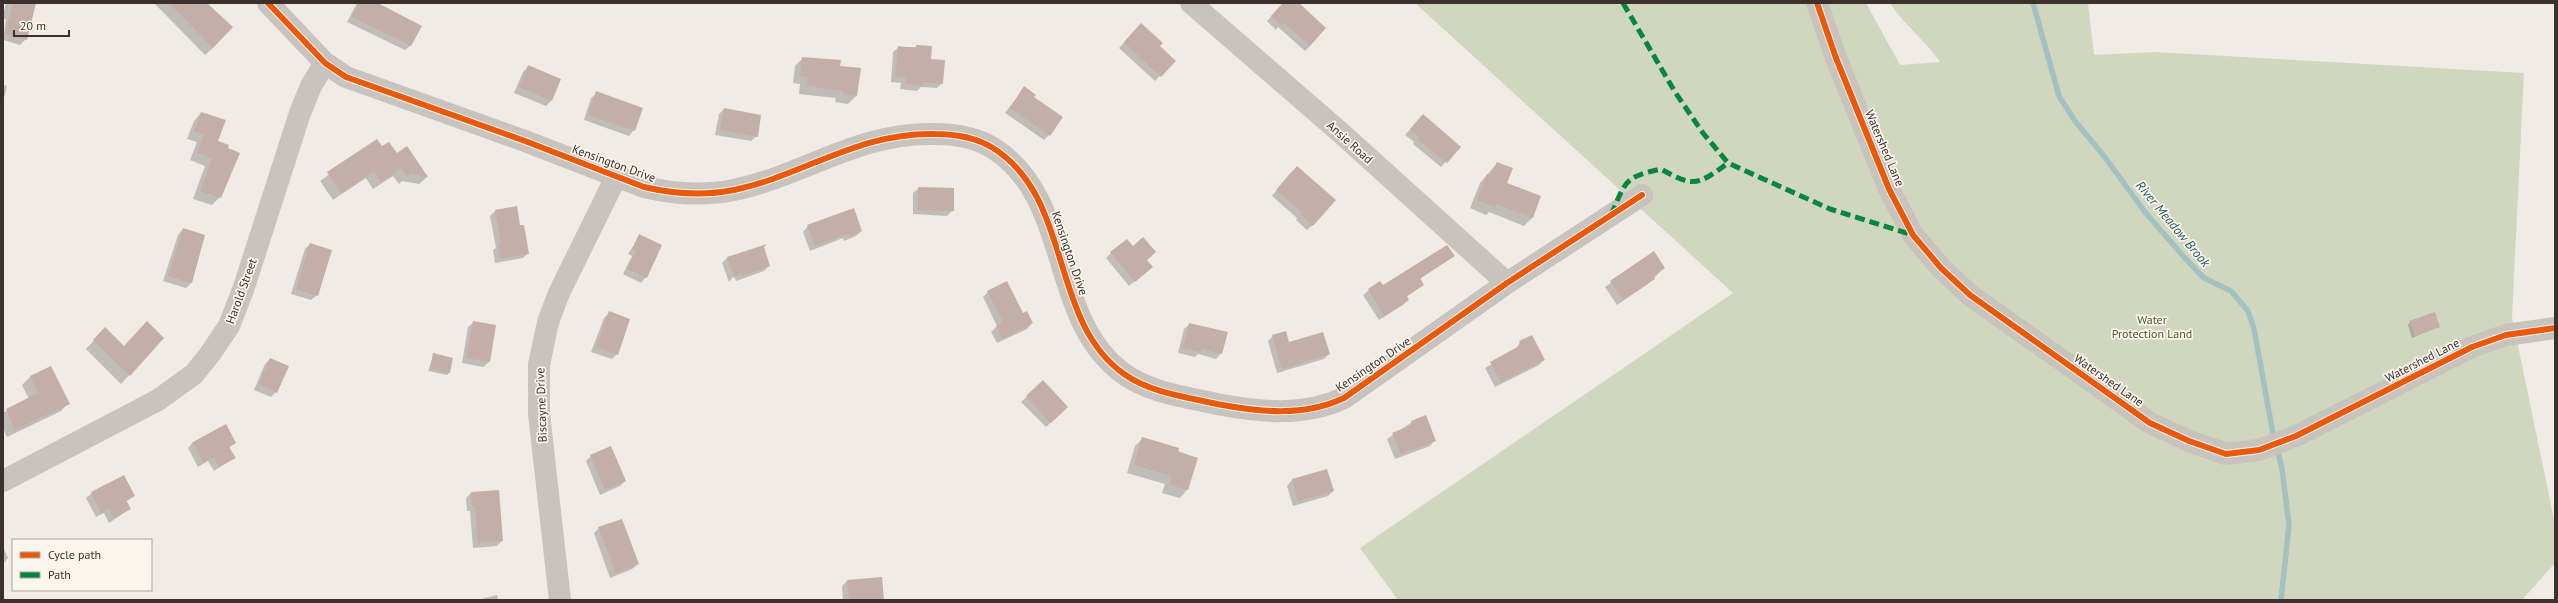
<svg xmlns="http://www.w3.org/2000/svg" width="2558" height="603" font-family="'PT Sans',sans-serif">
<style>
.green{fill:#d1d6bf}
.shadow{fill:#0003}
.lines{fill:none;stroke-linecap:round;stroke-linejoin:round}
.stream{stroke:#a1c2c1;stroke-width:5.5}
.building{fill:#c3afa7}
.street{stroke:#c9c3be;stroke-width:22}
.quiet{stroke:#00873e;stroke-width:5;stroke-dasharray:10 5;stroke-linecap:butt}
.cycleway-casing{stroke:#fbf5ee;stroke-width:8}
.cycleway{stroke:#e8590c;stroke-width:6}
.labels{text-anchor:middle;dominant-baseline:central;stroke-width:3.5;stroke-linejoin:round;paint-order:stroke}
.street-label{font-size:12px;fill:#3b302b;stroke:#fbf5ee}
.park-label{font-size:12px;fill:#4a5a2e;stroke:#fbf5ee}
.water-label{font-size:13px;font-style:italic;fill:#1f5a5e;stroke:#fbf5ee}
</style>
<rect width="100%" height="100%" fill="#f0ebe5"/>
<path class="green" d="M1415,3H1866L1900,65L1940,62C1925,40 1904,25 1890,3H2088L2094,55L2154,52L2524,73L2512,317L2555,524V563L2522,600H1398L1360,548L1733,293Z"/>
<path class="shadow" d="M6,3H34L26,39L20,45L3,40L6,19H3V16Z
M156,3H206L213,48L205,55L155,4Z
M357,3H376L411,45L405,50L347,22Z
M1283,3H1298L1310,46L1305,51L1278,27L1276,30L1267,21Z
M1136,29L1174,61L1155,81L1119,48Z
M899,47H931L930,60L942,83L937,88L921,87L917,91L900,89L901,83L891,82L893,52Z
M803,58L839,67L856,96L848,104L835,102L836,98L799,94L800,84L793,83L795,66Z
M528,67L551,101L546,106L514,93L523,72Z
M3,85L7,86L3,102Z
M1024,88L1033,97L1049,135L1044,140L1005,113Z
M597,93L634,130L629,136L584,120L591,98Z
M724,109L757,136L751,141L715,135L719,114Z
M201,113L217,142L220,197L212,205L193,199L205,166L190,160L197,142L187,139L194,121Z
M1418,121L1459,147L1441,167L1413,144L1414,142L1405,135Z
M377,140L382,148L397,155L407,148L427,177L419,184L402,181L399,184L393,176L373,189L366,178L333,200L320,181Z
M1497,163L1506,183L1540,197L1532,218L1524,226L1489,212L1486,215L1470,208L1480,183Z
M1291,172L1313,225L1307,230L1296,220L1297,218L1272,196Z
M919,188L953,210L947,216L913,214V193Z
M495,211L520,226L528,253L523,258L495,263L493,250L496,248L490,216Z
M808,226L861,231L856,236L844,241L843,238L810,251L803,232Z
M183,229L191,283L186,288L163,281L178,235Z
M640,236L646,277L641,283L623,274L632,256L628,254Z
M310,244L317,295L311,300L291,294L305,249Z
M1654,252L1664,268L1648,284L1617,305L1605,287Z
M1111,253L1146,260V272L1129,286L1106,258Z
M1454,256L1420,279L1423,285L1406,297L1408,300L1403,305L1379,320L1363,295L1369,290L1382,287Z
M727,258L769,266L764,271L736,281L734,276L729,282L722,263Z
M988,292L1022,314L1032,323L1027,329L997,343L991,332L997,326L983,297Z
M609,313L617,354L612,359L591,352L604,318Z
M474,322L489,362L483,367L462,363L468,327Z
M2410,322L2439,326L2412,338L2408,325Z
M1190,324L1221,353L1216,359L1198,354L1195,357L1178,353L1184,329Z
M105,329L124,347L162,338L121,384L86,349Z
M1273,336L1289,343L1329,354L1324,359L1277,373L1268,341Z
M1520,342L1544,359L1539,365L1495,387L1485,368L1516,349Z
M434,354L449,373L447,375L428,371Z
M270,359L276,392L271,397L254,390L265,364Z
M51,367L68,403L61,411L7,437L3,428V413L29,399L22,385L30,377Z
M1043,382L1067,407L1046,427L1021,402Z
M1412,422L1435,440L1430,446L1395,459L1387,439Z
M1143,438L1197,458L1187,490L1180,498L1162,493L1165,484L1127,473L1135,446Z
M193,442L235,443L229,448L234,458L214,471L208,461L198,467L188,448Z
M591,456L625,481L620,486L600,495L586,461Z
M1327,471L1333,491L1328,496L1293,506L1287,486L1292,480Z
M124,477L134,496L126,502L130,509L109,523L104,513L96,517L86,498L92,493Z
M471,493L502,541L497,546L473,548L470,511H467L466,498Z
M599,528L638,564L632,569L610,578L594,533Z
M3,547L8,558L3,564Z
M847,581L883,600H843L842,586Z
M497,595L498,600H480L481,599Z"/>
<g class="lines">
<path class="stream" d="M2033,3L2059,96L2075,121L2104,156L2145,212L2183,256L2204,278L2231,291L2248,311L2254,329L2274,439
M2277,448L2282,469L2289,525L2281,600"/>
</g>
<path class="building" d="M13,3H36L27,40L5,34Z
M169,3H207L233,27L213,48Z
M359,3H378L422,26L411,46L352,17Z
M1283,3H1299L1326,28L1310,46L1284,23L1281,25L1271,16Z
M1141,23L1163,43L1160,46L1176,61L1161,77L1124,42Z
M916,45L932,46L931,59L945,60L943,84L923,82V86L905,84L906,78L895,77L898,46L916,48Z
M802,57L841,60L840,66L861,68L857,96L843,94V91L807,86L808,77L800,76Z
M528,65L561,79L552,101L519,87Z
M1024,86L1036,95L1034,97L1063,117L1050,136L1010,108Z
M596,91L643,108L635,131L588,115Z
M724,108L761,115L758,137L720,130Z
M201,112L226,120L218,141L229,145L228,148L240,153L221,198L200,191L212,158L197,153L204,134L194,131Z
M1423,114L1461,147L1447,163L1417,139L1419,137L1410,129Z
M377,139L382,146L389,142L397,153L407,146L428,177L411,174L407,177L401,168L381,182L374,171L341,193L327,172Z
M1497,162L1513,168L1507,183L1541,196L1533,218L1496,204L1495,207L1477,200L1487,174L1491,175Z
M1297,166L1336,200L1313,226L1300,214L1302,212L1276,190Z
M918,187L954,188V211L918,210Z
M517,206L520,225H524L529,254L500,259L498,244H501L495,210Z
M854,208L862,231L850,236L849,233L815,246L807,225Z
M183,228L205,235L192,283L168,276Z
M639,234L662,245L647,278L627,269L636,251L632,249Z
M1143,237L1156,252L1147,260L1153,267L1135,282L1110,252L1127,239L1133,246Z
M310,243L332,250L318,296L296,289Z
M767,244L764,247L770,266L742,276L740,272L734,278L727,257Z
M1447,245L1455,256L1420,278L1424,285L1407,296L1409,300L1384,316L1368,289L1380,281L1383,285Z
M1654,251L1665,268L1653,276L1655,279L1623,300L1610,281Z
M1007,281L1023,313L1027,311L1033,323L1002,339L996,326L1003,322L987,291Z
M609,311L630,319L618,355L596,347Z
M2435,312L2440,327L2415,336L2409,321Z
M147,321L164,338L130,376L93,340L105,327L124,346Z
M473,321L496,325L490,362L466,358Z
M1189,323L1228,332L1222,354L1202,349L1201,352L1183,348Z
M1286,331L1289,342L1323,332L1330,354L1282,369L1272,335Z
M1532,335L1545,360L1501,382L1490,362L1521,345L1519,341Z
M433,353L453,358L450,373L430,369Z
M270,358L289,366L277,393L259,384Z
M51,366L70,404L15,430L6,409L38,393L30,376Z
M1043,380L1068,407L1051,423L1026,396Z
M1426,415L1436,441L1401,454L1392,433L1412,425L1411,421Z
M226,424L236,443L229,447L236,458L219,467L214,457L203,462L193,442Z
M1142,437L1179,448L1178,452L1198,458L1188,490L1170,485L1172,476L1134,465Z
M611,446L626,481L605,490L590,455Z
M1327,469L1334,491L1298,501L1292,479Z
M124,475L135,496L126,500L131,509L114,518L109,509L101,513L91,492Z
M499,490L503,541L478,543L475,506L472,507L471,492Z
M622,519L639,564L616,573L598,527Z
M882,577L884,600H849L847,580Z"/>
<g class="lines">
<path class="street" d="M268,3L325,63L346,77L525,141L644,187C674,194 704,196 734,190C805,175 858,132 935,134C955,134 975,137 993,148C1074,199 1048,320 1124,374C1151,393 1186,397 1217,404C1259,412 1304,417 1344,398L1507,283L1642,195
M1191,3L1341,133L1507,283
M1817,3L1836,58L1889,189L1913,235L1941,268L1970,295L2150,423L2189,441L2226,454L2259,450L2296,436L2472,347L2506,335L2555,328
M3,481L158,400L194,374L210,354L229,326L244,287L300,113L311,86L325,63
M560,600L539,414V365L548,322L559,293L616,177"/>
<path class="quiet" d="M1623,3L1675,92L1703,133L1728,163L1830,209L1913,235
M1611,215C1626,181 1624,177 1661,169C1694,188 1698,185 1728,163"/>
<defs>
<path id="cycleway" d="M268,3L325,63L346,77L525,141L644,187C674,194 704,196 734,190C805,175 858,132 935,134C955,134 975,137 993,148C1074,199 1048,320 1124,374C1151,393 1186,397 1217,404C1259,412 1304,417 1344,398L1507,283L1642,195
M1817,3L1836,58L1889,189L1913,235L1941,268L1970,295L2150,423L2189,441L2226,454L2259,450L2296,436L2472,347L2506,335L2555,328"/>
</defs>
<use href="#cycleway" class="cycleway-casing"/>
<use href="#cycleway" class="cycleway"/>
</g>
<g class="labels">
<g class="street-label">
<text transform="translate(1350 142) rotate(42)">Ansie Road</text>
<text transform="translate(1885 148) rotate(67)">Watershed Lane</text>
<text transform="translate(614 163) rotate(20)">Kensington Drive</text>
<text transform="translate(1070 253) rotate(71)">Kensington Drive</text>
<text transform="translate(241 291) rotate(-70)">Harold Street</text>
<text transform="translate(2422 360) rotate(-27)">Watershed Lane</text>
<text transform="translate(1373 364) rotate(-34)">Kensington Drive</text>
<text transform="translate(2109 380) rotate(35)">Watershed Lane</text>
<text transform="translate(541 405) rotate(-92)">Biscayne Drive</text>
</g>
<g class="park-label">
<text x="2152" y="319">Water<tspan x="2152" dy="14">Protection Land</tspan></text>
</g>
<g class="water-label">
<text transform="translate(2173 224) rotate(50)">River Meadow Brook</text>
</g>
</g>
<rect width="2558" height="603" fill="none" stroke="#3b302b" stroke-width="8"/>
<rect x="12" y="539" width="140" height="52" fill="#fbf5ee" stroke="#aea6a0"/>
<rect x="20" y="552" width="20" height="6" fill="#e8590c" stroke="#aea6a0"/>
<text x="48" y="559" font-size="12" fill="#3b302b">Cycle path</text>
<rect x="20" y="572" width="20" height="6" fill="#00873e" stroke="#aea6a0"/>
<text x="48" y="579" font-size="12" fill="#3b302b">Path</text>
<path d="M14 30v6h55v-6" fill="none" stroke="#3b302b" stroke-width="2"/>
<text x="20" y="30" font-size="12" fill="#3b302b" stroke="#fbf5ee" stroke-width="3" paint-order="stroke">20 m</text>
</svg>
